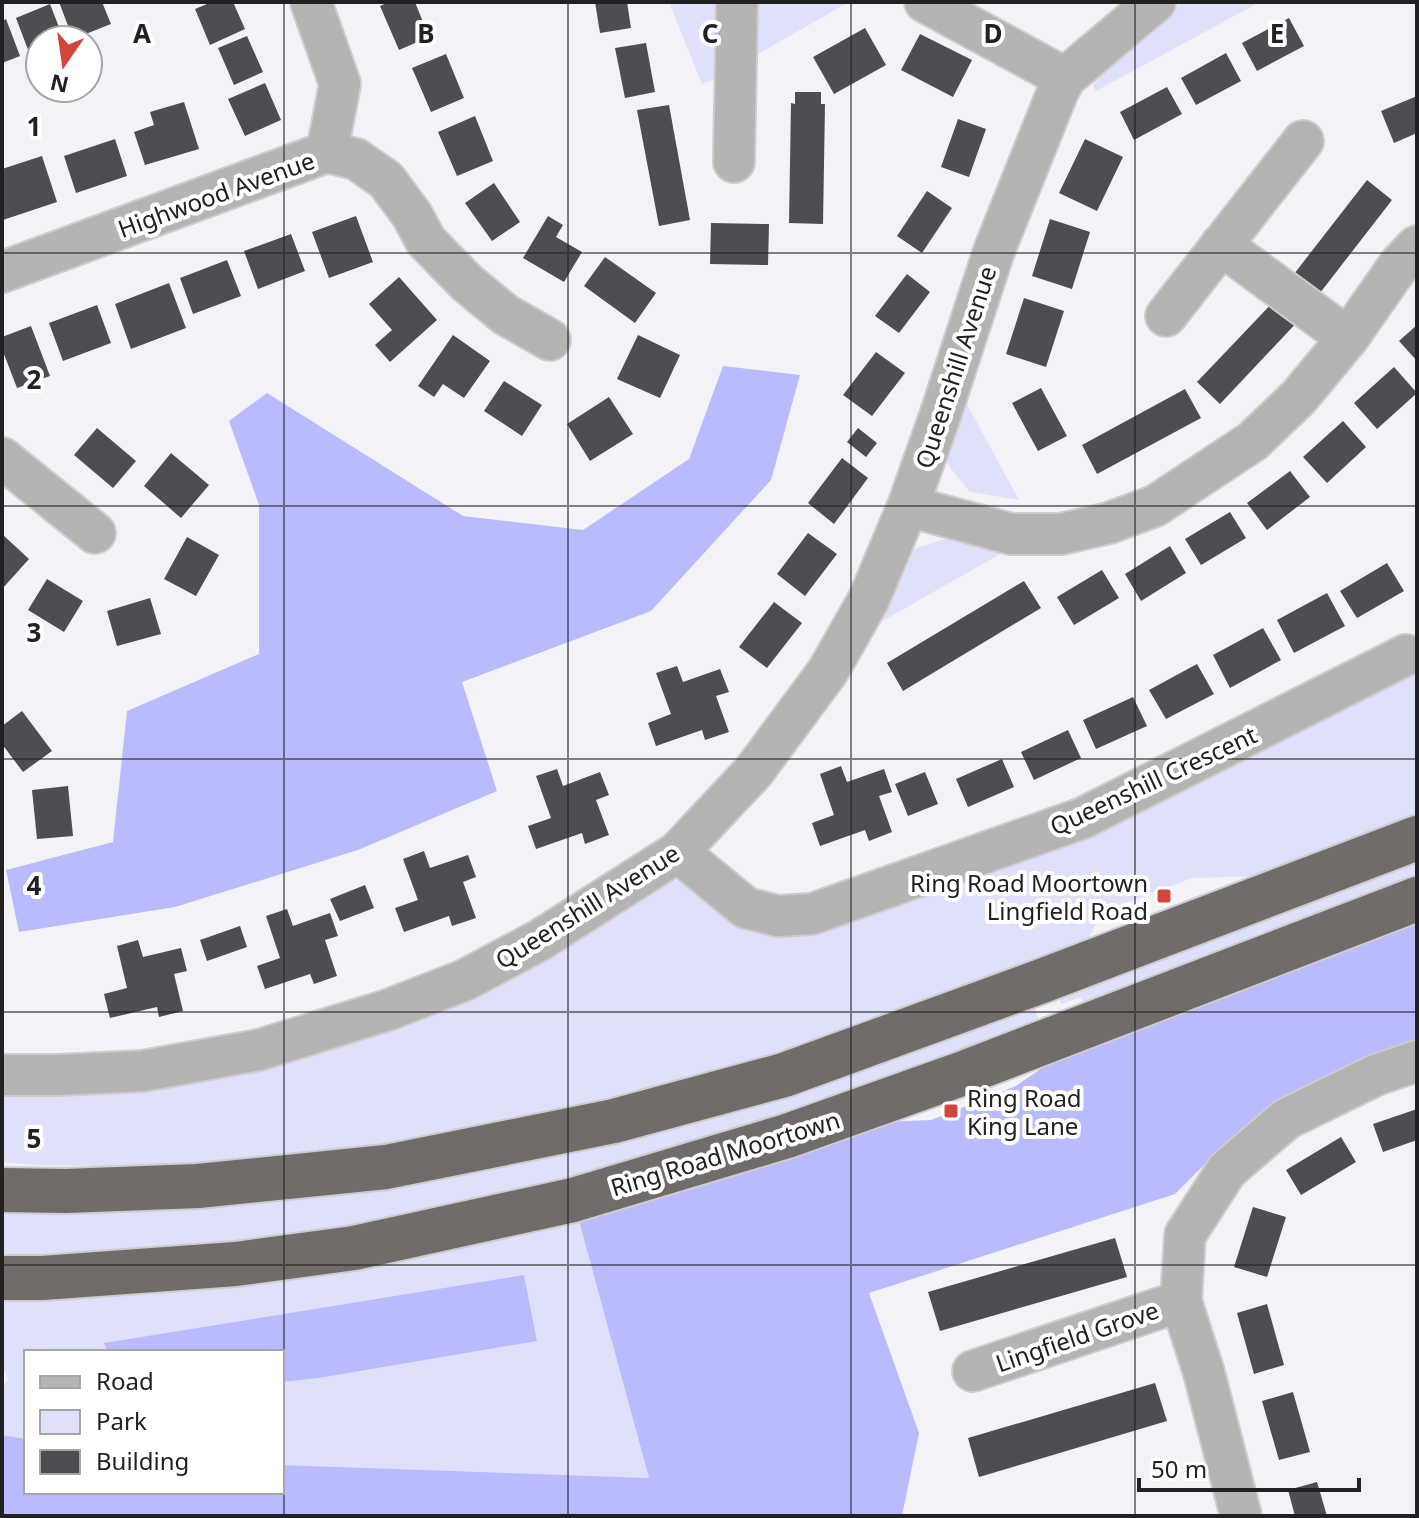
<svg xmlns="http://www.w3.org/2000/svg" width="1419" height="1518" font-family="'Noto Sans',sans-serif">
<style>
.green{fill:#dfe0f9}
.forest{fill:#babbff}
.building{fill:#4e4e52}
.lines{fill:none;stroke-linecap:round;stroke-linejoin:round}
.minor-casing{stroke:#ccccd1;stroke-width:44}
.highway-casing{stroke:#ccccd1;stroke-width:48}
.minor{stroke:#b6b4b3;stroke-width:40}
.highway{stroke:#716c6a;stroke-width:44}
.grid{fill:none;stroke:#212123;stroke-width:2;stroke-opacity:0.55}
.poi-dot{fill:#d3453b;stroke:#fff;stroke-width:3}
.labels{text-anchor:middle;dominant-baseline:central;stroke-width:8;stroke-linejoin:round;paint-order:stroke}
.street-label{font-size:24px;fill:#212123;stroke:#fff}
.poi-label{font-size:24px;fill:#212123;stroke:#fff;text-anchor:end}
.grid-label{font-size:26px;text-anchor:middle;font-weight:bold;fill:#212123;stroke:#fff;stroke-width:8;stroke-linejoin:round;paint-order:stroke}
</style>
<rect width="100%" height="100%" fill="#f2f2f7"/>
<path class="green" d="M669,2H724V75L702,84Z
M748,2H849L746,61Z
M1183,2H1260L1096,91L1093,85C1119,53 1149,25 1183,2Z
M964,399L1019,500L970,492L944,460Z
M954,536L1000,547L1002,553L879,623L914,549Z
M1417,665V816L1262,876L1192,878L1102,912L1088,940L959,994L790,1054L521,1122L332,1154L166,1167L33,1165L2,1162V1096L98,1093L193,1082L287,1061L396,1029L480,992L667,881L681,880L753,926Z
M1417,856V881L1087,1007L1081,997L1062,1004L1055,993Z
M1032,1001L1041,1025L718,1143L389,1226L210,1251L2,1262V1207L213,1205Z
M579,1221L649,1478L282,1465V1382L319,1378L537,1341L524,1275L105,1343L107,1352H26V1439L2,1435V1388L8,1379L2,1366V1300L220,1287L371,1267Z"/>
<path class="forest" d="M723,366L800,375L771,480L651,611L462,682L497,791L358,850L175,907L19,932L6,870L113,842L127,711L259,654V505L229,421L267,393L463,516L583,530L689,459Z
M1417,917V1044L1217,1152L1175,1194L869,1293L919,1433L902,1516H2V1435L26,1439V1492H282V1465L649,1478L579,1221L878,1122L931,1120L1016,1086L1055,1059Z
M524,1275L537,1341L319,1378L282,1382V1352H107L104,1343Z"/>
<path class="building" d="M59,2H102L111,24L73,39Z
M212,2H233L245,29L210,45L195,9Z
M389,2H415L429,37L399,50L380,6Z
M595,2H627L631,28L600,33Z
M50,4L64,40H40V60L33,63L16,18Z
M1289,18L1304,46L1257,71L1242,43Z
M6,19L20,56L2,63V21Z
M865,28L886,65L834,94L813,57Z
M920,34L972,60L953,97L901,70Z
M247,36L263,72L234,85L218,48Z
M646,43L655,92L625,98L615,48Z
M1226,53L1241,81L1196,105L1181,78Z
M446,54L464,98L431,112L412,68Z
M265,83L281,120L245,136L228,99Z
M1167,87L1182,114L1134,140L1120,112Z
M795,92H821V104H825L823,224L789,223L791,103L795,104Z
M1417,96V133L1394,143L1381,111Z
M184,102L199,149L145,165L134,132L154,125L150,112Z
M669,105L690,220L659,226L637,110Z
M475,116L493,161L457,176L438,132Z
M958,119L986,129L969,177L941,167Z
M115,139L127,176L76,193L64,156Z
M1085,139L1123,157L1097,211L1059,193Z
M42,156L57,202L3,220L2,169Z
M1367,180L1392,200L1320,293L1294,274Z
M494,183L520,222L492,241L465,203Z
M927,191L952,208L922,253L897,236Z
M356,216L373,262L329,278L312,232Z
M548,216L563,225L556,237L582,252L564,282L523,258Z
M1050,219L1090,232L1072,289L1032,276Z
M711,223L769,224L768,265L710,264Z
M291,234L305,271L258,289L244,251Z
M605,257L656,293L635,323L584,286Z
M227,260L241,296L193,314L180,278Z
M907,274L930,292L899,333L875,316Z
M399,277L437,320L390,362L375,345L392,330L369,304Z
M169,283L186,328L131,349L115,304Z
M1278,297L1301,318L1220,404L1197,382Z
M1024,298L1064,311L1046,367L1006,354Z
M97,305L111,343L63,361L49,323Z
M1417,325V361L1399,341Z
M31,326L50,376L17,388L2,349V337Z
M453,335L490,361L464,398L443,384L434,397L418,386Z
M638,335L680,355L660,398L617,379Z
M876,352L905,373L872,416L843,395Z
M1394,367L1417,393L1377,429L1354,403Z
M504,381L542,405L522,436L484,411Z
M1041,388L1067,436L1038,451L1012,403Z
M1185,389L1201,418L1097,474L1082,445Z
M609,397L633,434L590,461L567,424Z
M1343,421L1366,447L1327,483L1303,457Z
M97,428L136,461L113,488L74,455Z
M858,428L877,443L866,457L847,442Z
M171,453L209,485L181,518L144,486Z
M842,458L868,478L834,524L808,503Z
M1290,471L1310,497L1267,530L1247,503Z
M1230,512L1246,538L1201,565L1185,539Z
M808,533L837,554L805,596L777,574Z
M2,534L29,559L2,589Z
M187,537L219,555L196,596L164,579Z
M1170,546L1186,573L1141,601L1125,574Z
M1387,563L1404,591L1357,618L1340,591Z
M1102,570L1119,598L1074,625L1057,597Z
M47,579L83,601L64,632L28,610Z
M1024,581L1041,608L903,691L887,663Z
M1327,593L1345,626L1294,653L1277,620Z
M150,598L161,634L117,646L107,611Z
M774,602L802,623L767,668L739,647Z
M1263,628L1281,660L1230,688L1213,655Z
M1197,664L1214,694L1166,719L1149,690Z
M677,666L683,682L720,669L729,692L716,696L729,732L705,740L702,730L656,746L648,723L671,714L656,673Z
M1133,697L1147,726L1096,749L1083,720Z
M22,711L52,751L23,772L2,744V726Z
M1068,730L1081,758L1034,780L1021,752Z
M1002,759L1014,787L968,807L956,779Z
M841,766L847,782L884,769L892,792L879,796L892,832L869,841L865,830L820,846L812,823L834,815L820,774Z
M557,769L563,786L600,772L609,795L596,800L609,835L585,844L582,833L536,849L528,826L551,818L536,776Z
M925,772L938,804L908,816L895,784Z
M68,786L73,836L37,839L32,790Z
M424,851L430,868L468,855L476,877L463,882L476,918L452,926L449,916L404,932L395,908L418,900L403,859Z
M365,885L374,908L340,921L330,899Z
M287,909L293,926L330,913L338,936L325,940L337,976L314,984L310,974L265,989L257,966L280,958L266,916Z
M240,926L247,947L207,961L200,940Z
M138,940L143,957L181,948L187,971L174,974L183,1011L159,1017L157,1007L110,1018L104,994L127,988L117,946Z
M1417,1109V1140L1383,1152L1373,1124Z
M1341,1137L1356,1162L1301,1195L1286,1170Z
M1253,1207L1286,1217L1267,1277L1234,1267Z
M1115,1238L1127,1277L940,1331L928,1292Z
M1267,1304L1284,1365L1254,1374L1237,1313Z
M1155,1383L1167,1421L979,1477L968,1438Z
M1293,1392L1310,1452L1279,1460L1262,1401Z
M1317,1482L1327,1516H1295L1288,1490Z"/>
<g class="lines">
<defs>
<path id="minor" d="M925,2L1065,78
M327,152L356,159L386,180L412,215L426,241L467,283L506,315L550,340
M734,162L737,2
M1221,245L1348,338
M2,272L327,152L340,84L311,2
M1166,316L1303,141
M2,458L95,533
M908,506L1011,534H1061L1109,523L1155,506L1253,441L1299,397L1348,338L1399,265L1417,246
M678,852L746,908L778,916L812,914L1083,818L1406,655
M2,1075H58L143,1071L259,1050L388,1010L465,980L540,940L678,852L754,771L828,671L869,599L908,506L941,413L994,251L1058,91L1065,78L1155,2
M973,1371L1181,1301
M1241,1516L1204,1373L1181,1301L1185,1235L1227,1170L1286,1119L1376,1075L1417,1061"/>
<path id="highway" d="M2,1190L66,1191L198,1186L386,1167L614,1121L784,1075L1039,982L1417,838
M2,1278H42L236,1264L354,1248L573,1200L787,1136L961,1074L1417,899"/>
</defs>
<use href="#minor" class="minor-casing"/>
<use href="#highway" class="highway-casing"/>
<use href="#minor" class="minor"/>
<use href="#highway" class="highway"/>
</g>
<path class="grid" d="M284,2V1516M568,2V1516M851,2V1516M1135,2V1516M2,253H1417M2,506H1417M2,759H1417M2,1012H1417M2,1265H1417"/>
<g class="poi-dot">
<rect x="1156" y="888" width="16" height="16" rx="4"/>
<rect x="943" y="1103" width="16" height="16" rx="4"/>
</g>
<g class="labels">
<g class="street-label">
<text transform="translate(216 194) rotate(-20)">Highwood Avenue</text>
<text transform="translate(955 367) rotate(-72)">Queenshill Avenue</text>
<text transform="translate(1153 780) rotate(-25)">Queenshill Crescent</text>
<text transform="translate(587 906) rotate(-32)">Queenshill Avenue</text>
<text transform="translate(725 1153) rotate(-17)">Ring Road Moortown</text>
<text transform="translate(1077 1336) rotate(-19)">Lingfield Grove</text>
</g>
<g class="poi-label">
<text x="1148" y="882">Ring Road Moortown<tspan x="1148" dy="28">Lingfield Road</tspan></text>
<text x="967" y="1097" text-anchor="start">Ring Road<tspan x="967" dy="28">King Lane</tspan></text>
</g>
</g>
<g class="grid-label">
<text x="142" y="43">A</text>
<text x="426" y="43">B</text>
<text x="710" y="43">C</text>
<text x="993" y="43">D</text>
<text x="1277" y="43">E</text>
<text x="34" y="136">1</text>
<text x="34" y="389">2</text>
<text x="34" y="642">3</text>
<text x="34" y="895">4</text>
<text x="34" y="1148">5</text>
</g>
<rect width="1419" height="1518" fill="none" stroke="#212123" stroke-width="8"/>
<rect x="24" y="1350" width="260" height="144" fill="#ffffff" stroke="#a6a6a7" stroke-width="2"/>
<rect x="40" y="1376" width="40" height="12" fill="#b6b4b3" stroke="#a6a6a7" stroke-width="2"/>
<text x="96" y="1390" font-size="24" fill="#212123">Road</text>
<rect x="40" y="1410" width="40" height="24" fill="#dfe0f9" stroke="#a6a6a7" stroke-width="2"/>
<text x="96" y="1430" font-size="24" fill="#212123">Park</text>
<rect x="40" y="1450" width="40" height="24" fill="#4e4e52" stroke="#a6a6a7" stroke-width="2"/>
<text x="96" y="1470" font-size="24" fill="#212123">Building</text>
<g transform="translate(64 64) rotate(193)"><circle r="38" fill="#ffffff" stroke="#a6a6a7" stroke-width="2"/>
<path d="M0-6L14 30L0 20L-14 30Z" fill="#d3453b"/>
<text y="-12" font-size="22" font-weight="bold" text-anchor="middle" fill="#212123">N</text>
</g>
<path d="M1139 1478v12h220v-12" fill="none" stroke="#212123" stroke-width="4"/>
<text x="1151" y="1478" font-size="24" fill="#212123" stroke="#ffffff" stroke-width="6" paint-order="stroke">50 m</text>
</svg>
